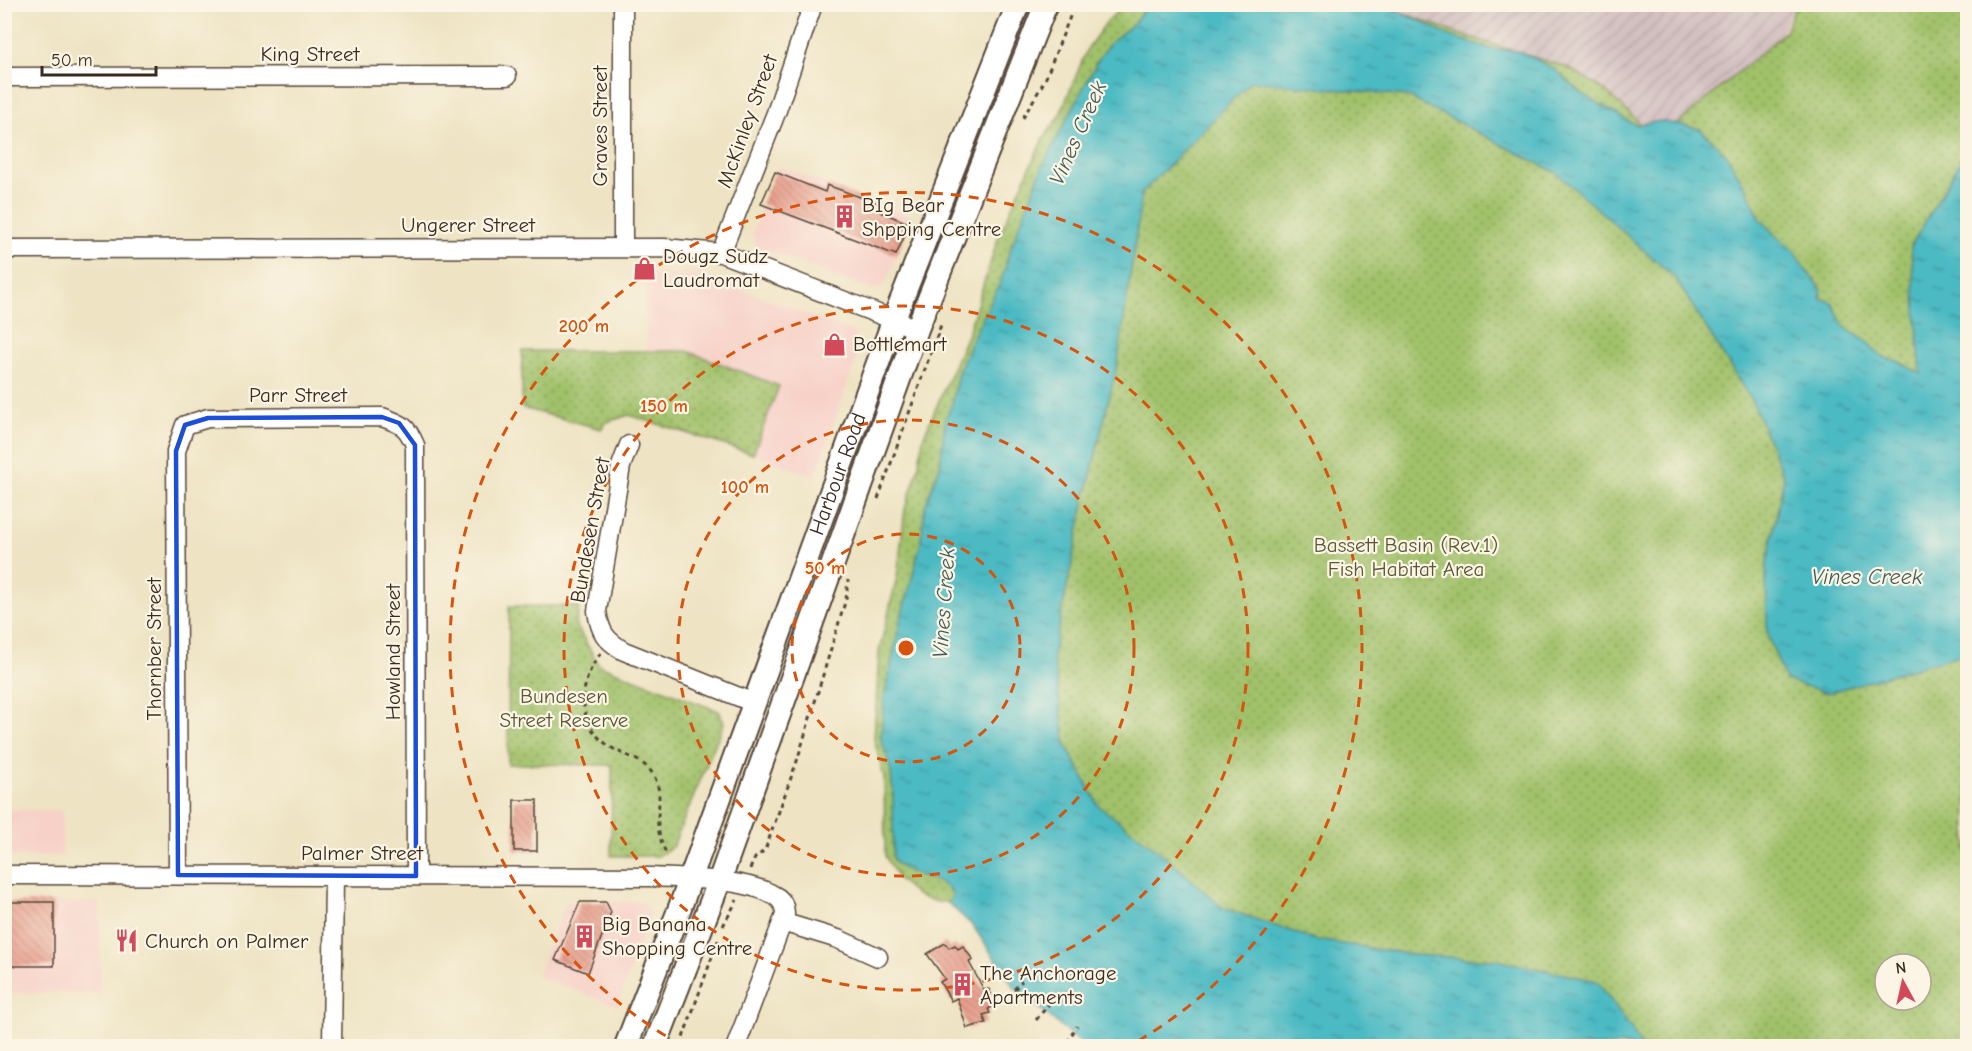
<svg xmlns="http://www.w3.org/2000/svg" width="1972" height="1051" font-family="'Comic Neue',sans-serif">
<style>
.built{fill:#f7d1c8}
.industrial{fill:url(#industrial-furrows)}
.park{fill:url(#park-dots);stroke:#6e7644;stroke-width:1.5;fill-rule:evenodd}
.water{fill:url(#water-ripples);stroke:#447270;stroke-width:1.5}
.building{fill:url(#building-back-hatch)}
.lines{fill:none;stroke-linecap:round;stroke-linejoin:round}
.minor-casing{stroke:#564637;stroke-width:21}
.major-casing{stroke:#564637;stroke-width:26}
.path{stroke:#564637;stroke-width:3;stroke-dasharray:4.5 4.5;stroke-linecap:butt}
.minor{stroke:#fff;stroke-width:18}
.major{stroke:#fff;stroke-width:22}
.marked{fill:none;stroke:#1d4ed8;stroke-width:4.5;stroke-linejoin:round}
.ring{fill:none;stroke:#d7540e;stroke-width:3;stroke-dasharray:10 8}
.labels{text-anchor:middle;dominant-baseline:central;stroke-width:4.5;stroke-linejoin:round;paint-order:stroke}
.street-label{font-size:21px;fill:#3b2a1e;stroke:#fcf5e5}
.poi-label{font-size:21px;fill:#3b2a1e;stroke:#fcf5e5;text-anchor:start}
.park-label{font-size:21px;fill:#5a5735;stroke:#fcf5e5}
.water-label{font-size:22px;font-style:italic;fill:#415c58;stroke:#fcf5e5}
.centre{fill:#d7540e;stroke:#fcf5e5;stroke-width:3}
.ring-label{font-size:18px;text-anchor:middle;font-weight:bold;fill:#d7540e;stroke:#fcf5e5;stroke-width:4.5;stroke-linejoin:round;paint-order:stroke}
</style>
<defs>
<pattern id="industrial-furrows" width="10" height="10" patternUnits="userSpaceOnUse" patternTransform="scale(1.5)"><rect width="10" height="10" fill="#d2bfc0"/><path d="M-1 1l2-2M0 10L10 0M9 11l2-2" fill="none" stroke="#b5a4a5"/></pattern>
<pattern id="park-dots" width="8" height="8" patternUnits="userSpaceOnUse" patternTransform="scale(1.5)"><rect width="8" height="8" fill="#a1c16a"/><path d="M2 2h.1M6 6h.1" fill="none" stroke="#849d57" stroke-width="1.8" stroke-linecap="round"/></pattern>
<pattern id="water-ripples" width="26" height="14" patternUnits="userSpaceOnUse" patternTransform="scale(1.5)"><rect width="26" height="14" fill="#4cbac3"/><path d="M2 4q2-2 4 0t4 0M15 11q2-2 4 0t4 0" fill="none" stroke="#40979e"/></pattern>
<pattern id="building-back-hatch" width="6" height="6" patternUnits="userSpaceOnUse" patternTransform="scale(1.5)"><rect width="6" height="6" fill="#e79886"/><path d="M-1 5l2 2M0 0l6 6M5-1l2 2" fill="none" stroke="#bc7c6d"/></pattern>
</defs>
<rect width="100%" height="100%" fill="#fcf5e5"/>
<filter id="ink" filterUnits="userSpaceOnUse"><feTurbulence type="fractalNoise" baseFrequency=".0167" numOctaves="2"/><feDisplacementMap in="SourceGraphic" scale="12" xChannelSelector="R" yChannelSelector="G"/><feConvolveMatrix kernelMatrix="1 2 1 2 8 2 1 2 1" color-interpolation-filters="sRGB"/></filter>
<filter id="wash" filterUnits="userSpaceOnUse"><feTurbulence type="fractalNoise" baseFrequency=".008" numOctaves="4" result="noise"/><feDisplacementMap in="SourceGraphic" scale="24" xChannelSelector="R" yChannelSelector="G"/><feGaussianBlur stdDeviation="1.35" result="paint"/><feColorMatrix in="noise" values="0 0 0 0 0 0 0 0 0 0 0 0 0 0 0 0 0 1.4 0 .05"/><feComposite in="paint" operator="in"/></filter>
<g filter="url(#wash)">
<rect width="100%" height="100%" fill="#eee3c3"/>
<path class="built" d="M778,166L913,217L884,285L871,290L757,246L752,234Z
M646,274H702L855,333L861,345L815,477L753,454L779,386L687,351H646Z
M5,810H62V856H5Z
M5,902H100V993H5Z
M566,902H642L650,913L617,1006L537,976Z"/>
<path class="industrial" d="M1374,5H1794L1779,41L1684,126L1635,125L1515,51L1490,49Z"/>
<path class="park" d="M1125,5H1383L1453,32L1569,68L1603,89L1659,140L1785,32L1796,5H1967V1046H1241L991,902H937L918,896L899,880L885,856L884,777L874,739L879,652L897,577L905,509L918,469L923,438L968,333L999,235L1043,139L1059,117L1087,49L1108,20ZM1885,964H1921V1000H1885Z
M522,351H687L779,386L753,454L629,415L607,422L601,429L522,408Z
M509,606H579L576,625L599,665L719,711L724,723L673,846L658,856H611L612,765L508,764Z"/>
<path class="water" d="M1147,5H1381L1421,21L1447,35L1492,49L1517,51L1534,58L1554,69L1583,94L1635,125L1660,121L1700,129L1726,154L1749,194L1760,218L1776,236L1794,251L1804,268L1822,290L1820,298L1832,302L1842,323L1848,330L1866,341L1882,357L1898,361L1921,374L1911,246L1967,150V653L1827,693L1785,680L1767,632L1766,568L1784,477L1753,403L1675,278L1557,173L1407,96L1251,81L1142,193L1118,361L1083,508L1053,656L1066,745L1099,806L1164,855L1223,908L1317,940L1415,955L1496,960L1597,981L1631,1028L1641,1046H1094L1081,1043L1014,987L973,926L948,903L953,895C941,873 908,880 893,859V790L890,767L881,739L884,697L902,613L909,590L921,541L925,506L940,466L945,420L952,404L958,373L975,333L1001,281L1011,247L1044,163L1098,60L1110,43L1134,23Z"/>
<g id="blocks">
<path class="building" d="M775,172L825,192L827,185L879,204L876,210L910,224L896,255L761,204Z
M514,800H537V851H514Z
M4,902H54V966H4Z
M580,902H606L611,912L588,973L555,960Z
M945,943L949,948L955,945L958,949L963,946L973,960L969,962L984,990L989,989L994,1006L988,1009L990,1013L983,1015L986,1023L967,1028L957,998L951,1001L940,982L945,979L927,954Z"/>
</g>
</g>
<g filter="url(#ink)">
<use href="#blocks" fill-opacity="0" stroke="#564637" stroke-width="1.5"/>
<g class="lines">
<defs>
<path id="minor" d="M623,4V248
M4,77L507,76
M4,249L664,248L721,253L917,329
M721,253L776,113L813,4
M629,445L621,466L597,611C600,632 605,640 624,651L754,703
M4,875L652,877C686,879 747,878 775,896C783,900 785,907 785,915L736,1046
M178,875L176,451L185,425L208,418L382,417C402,424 407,426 415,445L416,876
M782,922L838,939L878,957
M332,1046L334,876"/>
<g id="major">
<path id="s1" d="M626,1046L679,910L894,319L1018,4"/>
<path d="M655,1046L719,882L917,329L1046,4"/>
</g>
</defs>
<use href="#minor" class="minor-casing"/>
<use href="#major" class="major-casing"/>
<path class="path" d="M1023,118L1045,80L1075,4
M878,499L942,322
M601,653C578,682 575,723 609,746C625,757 644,758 654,776C663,793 657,809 658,826C659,836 662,844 666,853
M750,869L755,858L765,850L797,761L846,599L848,580
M723,926L737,900
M1008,996L1022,981
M1036,1020L1049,1004
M1067,1042L1077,1026
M680,1046L719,938"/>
<use href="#minor" class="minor"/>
<use href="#major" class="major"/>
</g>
</g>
<path class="marked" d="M382,417L399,423L415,445L416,876L178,875L176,451L185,425L208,418Z"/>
<g class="ring">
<circle cx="906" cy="648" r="114"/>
<circle cx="906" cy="648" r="228"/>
<circle cx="906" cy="648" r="342"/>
<path d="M681 1045A456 456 0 1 1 1131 1045"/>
</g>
<defs>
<symbol id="building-bare" viewBox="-9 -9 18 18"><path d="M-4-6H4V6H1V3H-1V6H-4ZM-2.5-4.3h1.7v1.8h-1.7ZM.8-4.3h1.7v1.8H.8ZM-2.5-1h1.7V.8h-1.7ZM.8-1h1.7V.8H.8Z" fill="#d1495b" stroke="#fcf5e5" stroke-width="2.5" paint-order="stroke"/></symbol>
<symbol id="shop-bare" viewBox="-9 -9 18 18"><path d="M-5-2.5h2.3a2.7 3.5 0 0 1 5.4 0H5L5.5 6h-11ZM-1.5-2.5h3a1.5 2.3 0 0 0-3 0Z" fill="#d1495b" stroke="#fcf5e5" stroke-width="2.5" paint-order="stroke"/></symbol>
<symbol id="restaurant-bare" viewBox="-9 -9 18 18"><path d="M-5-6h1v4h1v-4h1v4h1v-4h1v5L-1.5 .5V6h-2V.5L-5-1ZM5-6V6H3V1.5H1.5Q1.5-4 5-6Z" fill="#d1495b" stroke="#fcf5e5" stroke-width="2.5" paint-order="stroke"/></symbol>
</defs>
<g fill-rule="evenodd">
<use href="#building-bare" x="828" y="200" width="33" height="33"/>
<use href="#shop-bare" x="628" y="252" width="33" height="33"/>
<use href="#shop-bare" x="818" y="328" width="33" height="33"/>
<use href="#building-bare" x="568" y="920" width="33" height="33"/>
<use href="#restaurant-bare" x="110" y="924" width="33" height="33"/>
<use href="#building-bare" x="946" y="968" width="33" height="33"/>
</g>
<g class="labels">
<g class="street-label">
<text x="310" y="54">King Street</text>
<text transform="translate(747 121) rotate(-70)">McKinley Street</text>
<text transform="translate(600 126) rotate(-90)">Graves Street</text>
<text x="468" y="225">Ungerer Street</text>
<text x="298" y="395">Parr Street</text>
<text stroke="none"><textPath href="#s1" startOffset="610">Harbour Road</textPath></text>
<text transform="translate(590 530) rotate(-80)">Bundesen Street</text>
<text transform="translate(154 649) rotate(-90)">Thornber Street</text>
<text transform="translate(393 652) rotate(-90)">Howland Street</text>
<text x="362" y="853">Palmer Street</text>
</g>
<g class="poi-label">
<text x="862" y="205">BIg Bear<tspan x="862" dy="24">Shpping Centre</tspan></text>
<text x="663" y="256">Dougz Sudz<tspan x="663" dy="24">Laudromat</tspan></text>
<text x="853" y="344">Bottlemart</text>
<text x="602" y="924">Big Banana<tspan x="602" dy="24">Shopping Centre</tspan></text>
<text x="145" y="941">Church on Palmer</text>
<text x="980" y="973">The Anchorage<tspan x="980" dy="24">Apartments</tspan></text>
</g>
<g class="park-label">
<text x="1406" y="545">Bassett Basin (Rev.1)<tspan x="1406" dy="24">Fish Habitat Area</tspan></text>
<text x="564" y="696">Bundesen<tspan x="564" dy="24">Street Reserve</tspan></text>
</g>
<g class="water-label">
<text transform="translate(1078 133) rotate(-66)">Vines Creek</text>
<text x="1867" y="577">Vines Creek</text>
<text transform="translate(944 603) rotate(-86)">Vines Creek</text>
</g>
</g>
<circle cx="906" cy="648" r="9" class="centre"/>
<g class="ring-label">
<text x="584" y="332">200 m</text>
<text x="664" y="412">150 m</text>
<text x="745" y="493">100 m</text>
<text x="825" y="574">50 m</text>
</g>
<rect width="1972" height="1051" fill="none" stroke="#fcf5e5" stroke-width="24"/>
<g transform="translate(1903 982) rotate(352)"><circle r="28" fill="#fcf5e5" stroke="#afa495" stroke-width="1.5"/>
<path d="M0-4.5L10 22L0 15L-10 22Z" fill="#d1495b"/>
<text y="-9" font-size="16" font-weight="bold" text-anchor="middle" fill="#3b2a1e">N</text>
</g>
<path d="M42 66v9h114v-9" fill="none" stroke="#3b2a1e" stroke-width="3"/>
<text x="51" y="66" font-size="18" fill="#3b2a1e" stroke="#fcf5e5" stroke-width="4.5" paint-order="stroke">50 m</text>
</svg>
